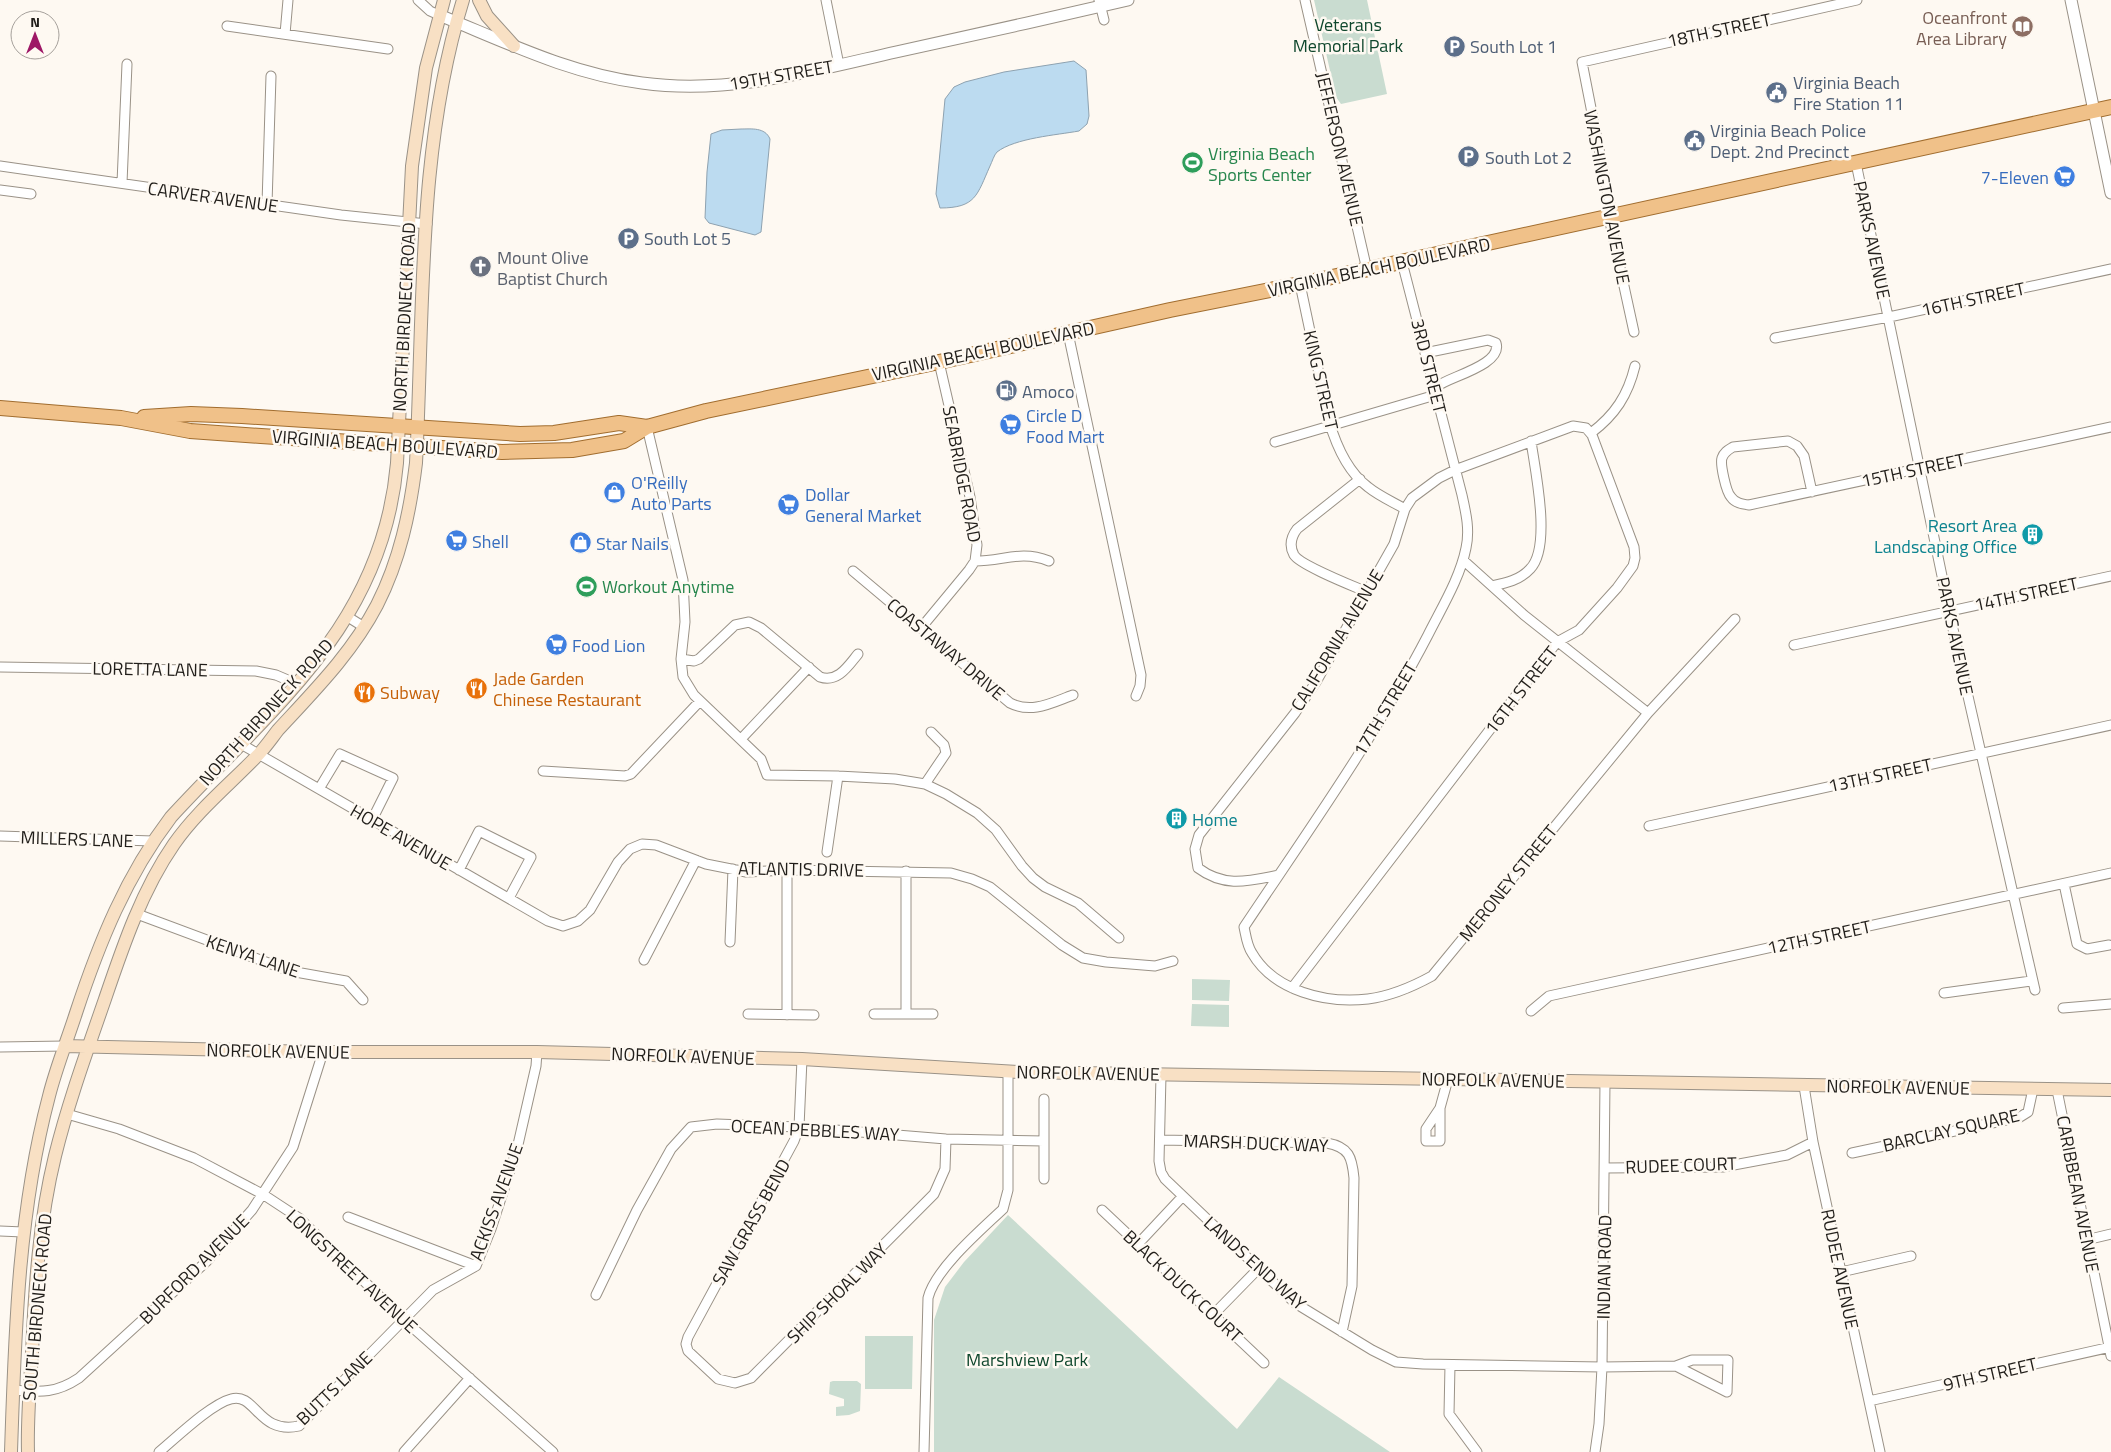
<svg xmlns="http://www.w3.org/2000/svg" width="2111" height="1452" font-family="'Titillium Web',sans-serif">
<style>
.green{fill:#c9dcd0}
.water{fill:#bcdbf0;stroke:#8ea2b0}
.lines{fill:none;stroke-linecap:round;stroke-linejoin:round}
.minor-casing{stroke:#9a9287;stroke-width:11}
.tertiary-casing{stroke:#9a9287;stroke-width:13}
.secondary-casing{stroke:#9a9287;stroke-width:14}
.primary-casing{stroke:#a16d2f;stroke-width:16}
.minor{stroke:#fff;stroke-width:9}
.tertiary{stroke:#fff;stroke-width:11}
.secondary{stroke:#f8e0c4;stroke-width:12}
.primary{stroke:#f0c189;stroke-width:14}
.labels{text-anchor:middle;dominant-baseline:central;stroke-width:5;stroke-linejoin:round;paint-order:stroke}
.education-label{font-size:18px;fill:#785e54;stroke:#fef9f2;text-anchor:end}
.park-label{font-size:18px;fill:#0f472d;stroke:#fef9f2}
.street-label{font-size:18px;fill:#211e1a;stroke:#fef9f2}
.service-label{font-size:18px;fill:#4e5e75;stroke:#fef9f2;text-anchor:start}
.leisure-label{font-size:18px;fill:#27864d;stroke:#fef9f2;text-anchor:start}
.shop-label{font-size:18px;fill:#366cbe;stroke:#fef9f2;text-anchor:start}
.worship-label{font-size:18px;fill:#5b616d;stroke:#fef9f2;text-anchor:start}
.culture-label{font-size:18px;fill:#0d838f;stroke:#fef9f2;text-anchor:end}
.food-label{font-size:18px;fill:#c56008;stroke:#fef9f2;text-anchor:start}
</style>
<rect width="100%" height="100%" fill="#fef9f2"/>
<path class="green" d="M1314,0H1367L1387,94L1341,104L1336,97Z
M1192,979L1230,980L1229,1001L1192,1000Z
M1192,1004L1229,1005V1027L1191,1026Z
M1008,1215L1237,1429L1279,1377L1390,1452H934V1320L945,1287L964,1262Z
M865,1336H913L912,1389H865Z
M833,1381H857L861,1384L860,1411L849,1415L836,1416V1407L844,1406V1399L829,1394L830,1382Z"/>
<path class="water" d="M1074,61L1086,70L1089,116L1087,124L1079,131C1057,135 1015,138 997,152C994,155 992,162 990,166C977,195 976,208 940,208L936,194L945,99L954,87L965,82L1004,72Z
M741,129C751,129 765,127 770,139L761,232L755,235L709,223L705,218L707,172L711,134L722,130Z"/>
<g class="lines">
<defs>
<path id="minor" d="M418,0L430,11L439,15
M826,0L839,65
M1099,0L1104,20
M1305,0L1367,270
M227,26L388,49
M285,34L288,0
M1856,163L1957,648L2035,990
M0,166L341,215L427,224
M122,183L127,64
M0,190L31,194
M267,204L271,76
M1402,262L1462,495C1466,513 1470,530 1466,548C1460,578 1442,607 1428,635C1375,737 1308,831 1244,927C1246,936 1247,946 1252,953C1274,991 1326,1004 1368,999C1391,996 1412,987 1432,976L1648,713L1735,619
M1300,284L1329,421C1336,445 1348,472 1368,487C1379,496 1393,502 1405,509
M1634,332L1610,222L1611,210L1582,62L1857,0
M1068,333L1141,675L1140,686L1136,696
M1775,338L1889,317L2111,269
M647,427L683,580L685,622L681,659L683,677L694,695L761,759L767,775L838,776L895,779L925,784L946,794L977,813L996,830L1022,866L1033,878L1045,887L1078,903L1119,938
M1591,433C1615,415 1628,395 1635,366
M1275,442L1432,396C1435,393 1435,389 1438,386C1448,377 1503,365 1496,343L1488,340L1425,353
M1360,479L1297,529C1291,537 1289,546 1294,555C1300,565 1353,586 1367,592
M1812,492L1804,456L1797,446L1788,441L1733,447C1728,450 1724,452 1722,458C1720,464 1726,492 1731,497C1735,503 1742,504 1749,505L2111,427
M1463,560L1524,615L1648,713
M975,561C1004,561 1020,550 1049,561
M853,571L1010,703C1032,714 1051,703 1073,695
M1492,586C1506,583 1520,580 1530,569C1552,547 1535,470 1531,441
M348,617L364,627
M921,628L969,570L975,561L977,545L970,497L939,362
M1794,645L2111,576
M681,659L694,661L699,659L735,625L749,622L761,628L820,677C838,683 848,666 858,654
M0,667L256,671L276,675L297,684
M741,739L809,667
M241,744L548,921L563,926L578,921L590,910L618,862L630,849L642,844L656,845L706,864L746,872L787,870L951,873L972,879L990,887L1062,945L1083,958L1106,962L1155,966L1173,961
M543,771L625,776L631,774L700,701
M925,784L946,753L944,745L931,732
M319,789L340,754L393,778L372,820
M1649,826L2111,725
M0,836L153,841
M827,852L838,776
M459,870L479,831L531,857L509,898
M1279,875C1248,881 1225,888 1198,868L1195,849L1199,835L1295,713L1316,682L1394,544L1405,509L1412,498L1439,478L1455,470L1573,426L1586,428L1592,435L1634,547L1635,558L1633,566L1617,588L1579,630L1557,642L1292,988
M2064,884L2077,944L2087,949L2109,945
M137,914L290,971L346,981L363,1000
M730,942L733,869
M644,960L696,860
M1944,993L2031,981
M2063,1008L2111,1004
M1531,1011L1549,996L2111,873
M748,1014L814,1015
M874,1014H933
M906,1014V871
M787,1015V870
M0,1047L65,1046
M802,1059L799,1127L794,1141L688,1337L686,1344L688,1351L718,1379L735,1383L751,1378L934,1194L945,1169L946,1139
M1161,1075L1159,1161L1161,1172L1165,1179L1295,1303L1372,1350L1396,1362L1423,1364L1602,1367L1676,1366L1727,1392L1728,1360H1692L1676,1366
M1804,1086L1813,1142L1880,1452
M2057,1090L2111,1356
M1440,1108V1141H1426V1129L1440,1108L1448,1079
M67,1114L119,1129L194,1158L264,1195L299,1218L404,1320L553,1452
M1160,1140L1327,1143C1349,1147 1352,1157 1354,1178L1352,1286L1342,1332
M1852,1153L2020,1117L2028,1112L2033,1089
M1605,1168L1723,1167L1787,1155L1813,1142
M1044,1179V1099
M1102,1210L1264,1363
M348,1217L476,1266
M0,1231L23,1232
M2086,1240L2111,1234
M1138,1244L1182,1197
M1841,1272L1911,1256
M596,1295L637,1210L671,1149L691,1127L717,1124L799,1127L946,1139L1044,1141
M1213,1315L1258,1269
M1450,1365L1449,1414L1477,1452
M13,1390C40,1392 55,1394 79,1378L206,1262L252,1210L293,1147L323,1052
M1869,1401L2111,1347
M159,1452C176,1438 211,1404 231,1399C256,1392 258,1435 299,1426L433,1290L476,1266L491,1229L517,1149L536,1066L537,1052
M404,1452L470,1378
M924,1452L928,1298C935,1269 981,1230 1003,1209L1008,1190V1072
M1595,1452L1599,1424L1602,1367L1605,1082"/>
<path id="tertiary" d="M2071,0L2111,193
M439,15C506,42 570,74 642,83C729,95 812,71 896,52C973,35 1051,18 1128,0"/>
<path id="secondary" d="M479,0L487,16L514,46
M65,1046L313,1052H537L802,1059L1019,1072L2111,1090
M11,1452C15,1332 18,1213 49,1096C56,1068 67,1041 76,1013C99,943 126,876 171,817C273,706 383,625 397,463L412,166L426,68L444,0
M28,1452C27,1419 30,1386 32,1353C35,1287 39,1221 55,1156C68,1103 87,1051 105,999C123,946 142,890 174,844C197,811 229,785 257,756C265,748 271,739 278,730C314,691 352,653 377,605C400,560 410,512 416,463C424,309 417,148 463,0"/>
<path id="primary" d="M0,408L121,418L190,431L261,436L502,452L572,450L624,441L647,427L706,411L939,362L1170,310L1300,284L2111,107
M144,417L191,414L242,416L520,434L554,433L619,423L647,427"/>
</defs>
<use href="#minor" class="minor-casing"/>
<use href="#tertiary" class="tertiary-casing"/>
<use href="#secondary" class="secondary-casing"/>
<use href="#primary" class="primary-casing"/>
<use href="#minor" class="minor"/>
<use href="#tertiary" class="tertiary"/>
<use href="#secondary" class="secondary"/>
<use href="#primary" class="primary"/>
</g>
<defs>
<symbol id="library-disc" viewBox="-11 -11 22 22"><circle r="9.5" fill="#8d6e63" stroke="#fef9f2"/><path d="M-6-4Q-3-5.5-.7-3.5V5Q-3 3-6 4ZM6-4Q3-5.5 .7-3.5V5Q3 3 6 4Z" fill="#fff"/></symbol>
<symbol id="parking-disc" viewBox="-11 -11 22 22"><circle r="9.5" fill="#5c6f8a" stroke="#fef9f2"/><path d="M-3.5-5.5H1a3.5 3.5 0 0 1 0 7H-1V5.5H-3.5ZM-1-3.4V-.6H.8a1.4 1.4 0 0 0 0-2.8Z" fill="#fff"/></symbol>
<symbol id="civic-disc" viewBox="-11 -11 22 22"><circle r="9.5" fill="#5c6f8a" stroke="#fef9f2"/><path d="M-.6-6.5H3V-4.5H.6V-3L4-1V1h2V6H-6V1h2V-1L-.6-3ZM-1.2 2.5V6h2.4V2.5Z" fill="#fff"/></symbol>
<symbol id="stadium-disc" viewBox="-11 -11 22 22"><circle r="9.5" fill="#2e9e5b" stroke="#fef9f2"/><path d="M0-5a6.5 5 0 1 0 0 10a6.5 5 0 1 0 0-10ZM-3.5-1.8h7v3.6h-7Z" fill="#fff"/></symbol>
<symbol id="supermarket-disc" viewBox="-11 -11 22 22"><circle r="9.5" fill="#3f7fe0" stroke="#fef9f2"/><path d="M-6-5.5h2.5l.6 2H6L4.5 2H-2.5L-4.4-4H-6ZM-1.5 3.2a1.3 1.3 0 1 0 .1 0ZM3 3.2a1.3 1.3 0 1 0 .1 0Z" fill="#fff"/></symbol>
<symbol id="church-disc" viewBox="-11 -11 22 22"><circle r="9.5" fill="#6b7280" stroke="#fef9f2"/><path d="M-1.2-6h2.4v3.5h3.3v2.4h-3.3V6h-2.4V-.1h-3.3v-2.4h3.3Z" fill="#fff"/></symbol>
<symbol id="fuel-disc" viewBox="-11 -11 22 22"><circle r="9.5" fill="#5c6f8a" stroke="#fef9f2"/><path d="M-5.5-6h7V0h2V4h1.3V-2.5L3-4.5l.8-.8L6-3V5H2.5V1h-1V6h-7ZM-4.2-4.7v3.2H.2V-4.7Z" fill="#fff"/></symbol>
<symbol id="shop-disc" viewBox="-11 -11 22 22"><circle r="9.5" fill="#3f7fe0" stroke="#fef9f2"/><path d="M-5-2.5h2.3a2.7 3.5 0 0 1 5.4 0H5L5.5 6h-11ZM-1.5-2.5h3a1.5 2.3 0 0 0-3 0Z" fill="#fff"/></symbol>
<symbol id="building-disc" viewBox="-11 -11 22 22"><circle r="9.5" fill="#0f9aa8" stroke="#fef9f2"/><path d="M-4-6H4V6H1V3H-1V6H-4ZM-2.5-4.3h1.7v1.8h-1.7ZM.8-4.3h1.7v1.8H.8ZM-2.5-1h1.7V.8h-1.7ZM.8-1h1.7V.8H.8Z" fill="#fff"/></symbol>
<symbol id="restaurant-disc" viewBox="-11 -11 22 22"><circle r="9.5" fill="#e8710a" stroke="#fef9f2"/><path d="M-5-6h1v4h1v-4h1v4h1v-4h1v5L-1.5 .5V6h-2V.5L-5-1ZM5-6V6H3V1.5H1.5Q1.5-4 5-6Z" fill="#fff"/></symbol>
</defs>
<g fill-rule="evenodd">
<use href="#library-disc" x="2010" y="14" width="25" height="25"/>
<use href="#parking-disc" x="1442" y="34" width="25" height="25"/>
<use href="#civic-disc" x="1764" y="80" width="25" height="25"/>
<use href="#civic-disc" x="1682" y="128" width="25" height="25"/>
<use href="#parking-disc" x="1456" y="144" width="25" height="25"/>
<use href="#stadium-disc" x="1180" y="150" width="25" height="25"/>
<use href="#supermarket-disc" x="2052" y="164" width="25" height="25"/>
<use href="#parking-disc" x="616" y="226" width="25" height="25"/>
<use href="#church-disc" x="468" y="254" width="25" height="25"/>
<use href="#fuel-disc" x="994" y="378" width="25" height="25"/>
<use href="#supermarket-disc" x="998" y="412" width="25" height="25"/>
<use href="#shop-disc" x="602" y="480" width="25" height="25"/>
<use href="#supermarket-disc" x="776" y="492" width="25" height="25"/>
<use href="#building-disc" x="2020" y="522" width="25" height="25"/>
<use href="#supermarket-disc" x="444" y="528" width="25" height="25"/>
<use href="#shop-disc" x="568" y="530" width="25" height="25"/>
<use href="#stadium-disc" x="574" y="574" width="25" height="25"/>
<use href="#supermarket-disc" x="544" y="632" width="25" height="25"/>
<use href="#restaurant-disc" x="464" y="676" width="25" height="25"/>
<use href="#restaurant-disc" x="352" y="680" width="25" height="25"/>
<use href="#building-disc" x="1164" y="806" width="25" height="25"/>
</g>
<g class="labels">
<g class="education-label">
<text x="2007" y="17">Oceanfront<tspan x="2007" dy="21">Area Library</tspan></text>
</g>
<g class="park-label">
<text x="1348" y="24">Veterans<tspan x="1348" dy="21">Memorial Park</tspan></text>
<text x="1027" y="1359">Marshview Park</text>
</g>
<g class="street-label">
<text transform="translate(1719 30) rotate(-12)">18TH STREET</text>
<text transform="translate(781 75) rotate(-10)">19TH STREET</text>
<text transform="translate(1340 149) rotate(77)">JEFFERSON AVENUE</text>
<text transform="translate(213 197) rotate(8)">CARVER AVENUE</text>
<text transform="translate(1607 197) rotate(79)">WASHINGTON AVENUE</text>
<text transform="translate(1872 240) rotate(78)">PARKS AVENUE</text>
<text transform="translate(1379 267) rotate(-12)">VIRGINIA BEACH BOULEVARD</text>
<text transform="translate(1973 299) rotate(-12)">16TH STREET</text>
<text transform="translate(404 317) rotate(-87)">NORTH BIRDNECK ROAD</text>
<text transform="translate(983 351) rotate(-12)">VIRGINIA BEACH BOULEVARD</text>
<text transform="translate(1429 366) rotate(76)">3RD STREET</text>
<text transform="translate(1321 380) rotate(77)">KING STREET</text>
<text transform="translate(385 444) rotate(4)">VIRGINIA BEACH BOULEVARD</text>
<text transform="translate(1913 470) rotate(-12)">15TH STREET</text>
<text transform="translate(962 474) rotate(79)">SEABRIDGE ROAD</text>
<text transform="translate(2026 594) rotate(-12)">14TH STREET</text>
<text transform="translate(1955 636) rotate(78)">PARKS AVENUE</text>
<text transform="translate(1337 640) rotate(-59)">CALIFORNIA AVENUE</text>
<text transform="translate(946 649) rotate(40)">COASTAWAY DRIVE</text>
<text transform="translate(150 669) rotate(1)">LORETTA LANE</text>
<text transform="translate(1521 690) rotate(-52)">16TH STREET</text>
<text transform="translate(1385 709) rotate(-59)">17TH STREET</text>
<text transform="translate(266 712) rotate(-48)">NORTH BIRDNECK ROAD</text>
<text transform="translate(1880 775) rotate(-12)">13TH STREET</text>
<text transform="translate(401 837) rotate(30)">HOPE AVENUE</text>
<text transform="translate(77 839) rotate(2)">MILLERS LANE</text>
<text transform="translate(801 869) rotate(1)">ATLANTIS DRIVE</text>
<text transform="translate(1508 883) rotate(-51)">MERONEY STREET</text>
<text transform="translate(1819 937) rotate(-12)">12TH STREET</text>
<text transform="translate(253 956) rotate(19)">KENYA LANE</text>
<text transform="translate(278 1051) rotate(1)">NORFOLK AVENUE</text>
<text transform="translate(683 1056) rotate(2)">NORFOLK AVENUE</text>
<text transform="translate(1088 1073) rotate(1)">NORFOLK AVENUE</text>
<text transform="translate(1493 1080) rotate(1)">NORFOLK AVENUE</text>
<text transform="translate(1898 1087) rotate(1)">NORFOLK AVENUE</text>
<text transform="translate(815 1130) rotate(3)">OCEAN PEBBLES WAY</text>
<text transform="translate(1951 1130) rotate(-13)">BARCLAY SQUARE</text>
<text transform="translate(1256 1143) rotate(2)">MARSH DUCK WAY</text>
<text transform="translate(1681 1165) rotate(-2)">RUDEE COURT</text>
<text transform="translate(2078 1194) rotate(79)">CARIBBEAN AVENUE</text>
<text transform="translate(496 1202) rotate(-70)">ACKISS AVENUE</text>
<text transform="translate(751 1222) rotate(-61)">SAW GRASS BEND</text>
<text transform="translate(1255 1263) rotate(42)">LANDS END WAY</text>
<text transform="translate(1604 1267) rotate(-89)">INDIAN ROAD</text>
<text transform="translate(194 1269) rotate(-45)">BURFORD AVENUE</text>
<text transform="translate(1840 1269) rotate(78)">RUDEE AVENUE</text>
<text transform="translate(352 1271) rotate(43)">LONGSTREET AVENUE</text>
<text transform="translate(1183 1286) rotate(43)">BLACK DUCK COURT</text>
<text transform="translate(837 1293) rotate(-45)">SHIP SHOAL WAY</text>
<text transform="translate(37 1307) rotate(-85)">SOUTH BIRDNECK ROAD</text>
<text transform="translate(1990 1374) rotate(-13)">9TH STREET</text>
<text transform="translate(334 1388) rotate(-44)">BUTTS LANE</text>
</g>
<g class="service-label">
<text x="1470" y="46">South Lot 1</text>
<text x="1793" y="82">Virginia Beach<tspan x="1793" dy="21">Fire Station 11</tspan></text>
<text x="1710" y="130">Virginia Beach Police<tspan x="1710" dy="21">Dept. 2nd Precinct</tspan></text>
<text x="1485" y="157">South Lot 2</text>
<text x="644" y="238">South Lot 5</text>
<text x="1022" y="391">Amoco</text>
</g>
<g class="leisure-label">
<text x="1208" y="153">Virginia Beach<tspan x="1208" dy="21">Sports Center</tspan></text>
<text x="602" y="586">Workout Anytime</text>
</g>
<g class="shop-label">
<text x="2049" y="177" text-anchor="end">7-Eleven</text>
<text x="1026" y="415">Circle D<tspan x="1026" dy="21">Food Mart</tspan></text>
<text x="631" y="482">O'Reilly<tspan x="631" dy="21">Auto Parts</tspan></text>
<text x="805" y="494">Dollar<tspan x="805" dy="21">General Market</tspan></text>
<text x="472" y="541">Shell</text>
<text x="596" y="543">Star Nails</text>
<text x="572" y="645">Food Lion</text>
</g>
<g class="worship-label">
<text x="497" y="257">Mount Olive<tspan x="497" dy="21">Baptist Church</tspan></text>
</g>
<g class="culture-label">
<text x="2017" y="525">Resort Area<tspan x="2017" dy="21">Landscaping Office</tspan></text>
<text x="1192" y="819" text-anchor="start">Home</text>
</g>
<g class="food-label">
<text x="493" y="678">Jade Garden<tspan x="493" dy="21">Chinese Restaurant</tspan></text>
<text x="380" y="692">Subway</text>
</g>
</g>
<g transform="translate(35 35)"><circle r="24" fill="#fef9f2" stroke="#a6a19c"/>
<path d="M0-4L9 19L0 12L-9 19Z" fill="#9e1766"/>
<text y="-8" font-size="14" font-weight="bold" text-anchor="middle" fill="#211e1a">N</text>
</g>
</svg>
